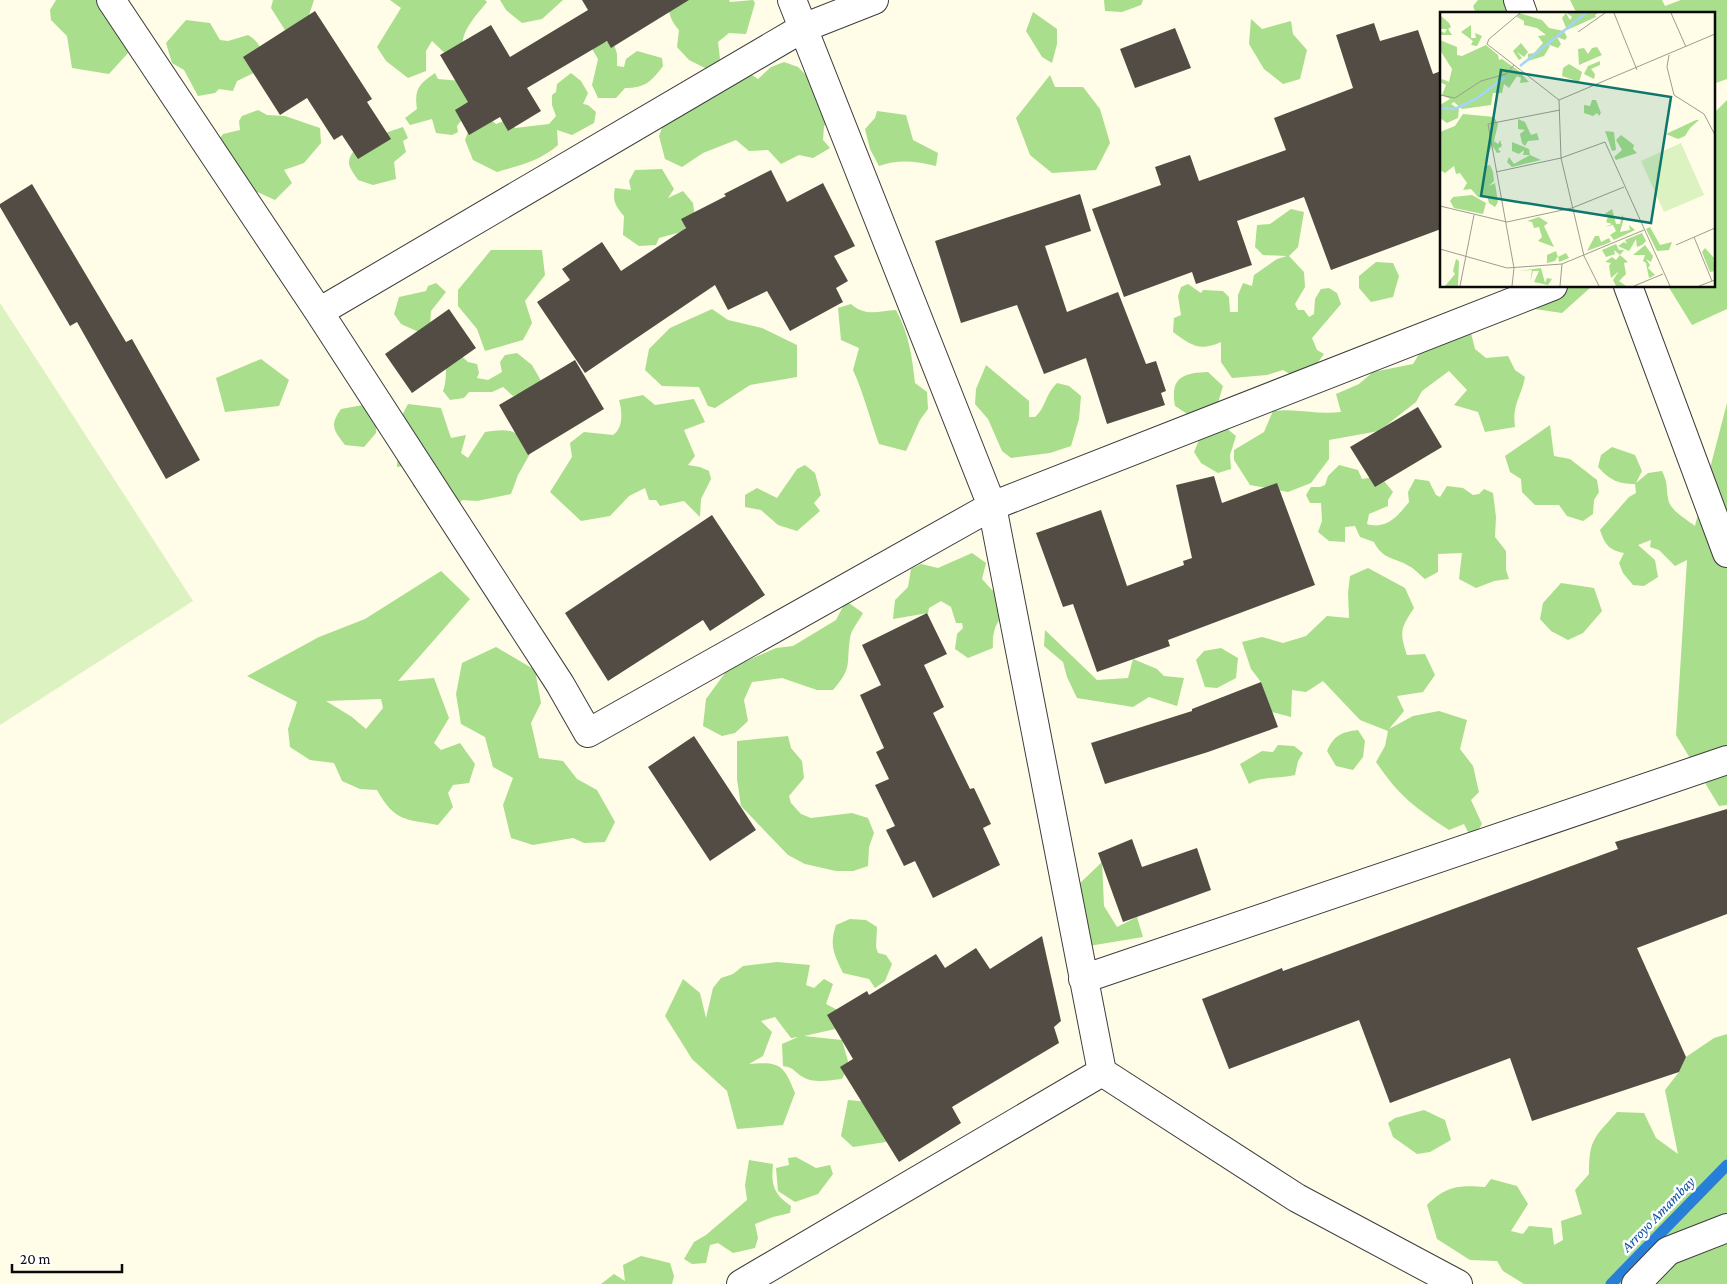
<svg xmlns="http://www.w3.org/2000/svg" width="1727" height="1284" font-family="'Crimson Pro',serif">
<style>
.forest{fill:#a8de8c;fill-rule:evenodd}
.pitch{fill:#dcf2c0}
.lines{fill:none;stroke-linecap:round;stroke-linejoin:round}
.stream{stroke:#287fd7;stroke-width:11}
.building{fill:#534c45}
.minor-casing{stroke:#3d3d3d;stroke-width:30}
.minor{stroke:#fff;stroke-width:28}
.labels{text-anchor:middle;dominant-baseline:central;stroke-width:5;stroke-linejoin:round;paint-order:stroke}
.water-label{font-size:15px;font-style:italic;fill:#0b51a3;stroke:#fff}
.inset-river{fill:none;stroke:#a7d3fb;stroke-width:2.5}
.inset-road{fill:none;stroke:#9d9c8f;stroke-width:1}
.view{fill:#0f766e;fill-opacity:0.15;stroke:#0f766e;stroke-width:2.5}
.inset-edge{fill:none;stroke:#0a0a0a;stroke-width:2.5}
</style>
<rect width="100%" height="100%" fill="#fffde7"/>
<path class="forest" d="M56,0H103L128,32V53L109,74L72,68L67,36L51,20L50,10Z
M273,0H314L304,30L290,38L271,8Z
M390,0H485L487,2C475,17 462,29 462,49L450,58L432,41L426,51V71L408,78L386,61L377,47L401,8Z
M500,0H563L542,19L522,23L506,10Z
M670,0H729L730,2L753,0L755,3L746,34L729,33L718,42L720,59L707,69L689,60L677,47L679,30C672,23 666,10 670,0Z
M1104,0H1143L1141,5L1122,12L1105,11Z
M1478,0H1508L1517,14H1476L1473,6Z
M1570,0H1662L1665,6L1681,0H1727V79L1713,84V14H1577Z
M1033,12L1057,29V44L1052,63L1042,57L1026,31Z
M1251,19L1262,29L1291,21L1293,34L1307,50L1300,79L1283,84L1264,69L1249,44Z
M186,20L210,23L220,40L228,41L248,35C263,44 263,54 260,70L237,81L233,91L219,89L215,93L198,96L184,70L172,63L166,43Z
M613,41L617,54V66L624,67L626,59L637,51L662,58L663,66C652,81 645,88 625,88L616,98H598L592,85L598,59L592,49L600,43Z
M784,62L798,67L838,107L824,126L823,140L830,148L813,158L799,155L781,164L768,150L749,151L736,140L703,153L682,167L665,159L659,136L664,123L683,115L749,73L758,79L771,67Z
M435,73L438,79L461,81L472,107L457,126L458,132L452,135L436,133L432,119L410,125L405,118L417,109C414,89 419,84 435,73Z
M571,73L581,81L588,93L583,104L588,105L596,112L594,123L572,135L557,130L558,145C540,161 520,165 497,172L473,160L465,140L470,126L489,118L496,124L509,119L515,128L549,124L556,116L552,105V95L556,92L557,84Z
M1050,75L1055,87H1083L1100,109L1110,143L1096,170L1052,173L1030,155L1016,118Z
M1727,100V309L1692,325L1668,286H1713V114Z
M258,110L267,115L285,116L320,128L321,143L304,163L284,170L292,183L275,200L251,189L211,150L223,134L240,130L239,121L242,116Z
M877,111L906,115L913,140L938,153L936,166C916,161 898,159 879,166L870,149L865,129L875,118Z
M403,127L408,138L403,141L406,152L394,162L396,179L373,185L358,180C355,175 349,168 349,163C349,143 388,132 403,127Z
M662,169L674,189L668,198L683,191L693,203L695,218L681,232L659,238L656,245L639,246L623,235L624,216C616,207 612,201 615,188L631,190L629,181L635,170Z
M1291,209L1304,212L1298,247L1289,256L1304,272L1305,287L1295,304L1298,310H1304L1309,317L1314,314L1315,299L1321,289L1329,288L1337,293L1341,304L1312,338L1317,350L1324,354L1311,372L1293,376L1283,370L1267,375L1232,378L1221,362V342C1199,352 1191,345 1173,332L1174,318L1181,315L1178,296L1181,287L1188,284L1201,293L1203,290L1223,291L1229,297L1230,312H1238V295L1243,283L1252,286L1254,275L1277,259L1287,256L1263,255L1255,247L1257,225L1270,224Z
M491,250H542L545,275L525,301L532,323L523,340L485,351L477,329L458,306V290Z
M1376,262L1393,263L1399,276L1393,297L1371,302L1359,288V276Z
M436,283L446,292L431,311L430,326L421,333L401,324L394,314L399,297L426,291L428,286Z
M1510,286H1591V287L1562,313L1528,308Z
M851,304C865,317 879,311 896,310C909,334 912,356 915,383L927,392L928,409L920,420L906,451L879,444C870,420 864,394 853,370L859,348L841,340L838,308Z
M712,309L728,320L762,328L797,345V377L750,385L715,408L708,406L699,387L662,386L645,370L649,349L670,328Z
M1437,333H1471L1475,349L1486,358L1508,356L1515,370L1525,377C1521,398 1512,404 1515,427L1485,432L1478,412L1454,405L1467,390L1449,371L1422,391L1416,402L1379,431L1329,440V459L1311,483L1288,492L1250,485L1234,460V450L1264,432L1273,411C1298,408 1316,415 1341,412L1336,394L1359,384L1373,372L1413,364L1424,346Z
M517,353L532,365L544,386L513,396L503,387L492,392H469L464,398L450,400L443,391C447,381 445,372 447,362L459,354L468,362L477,364L479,373L477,378L488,380L502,372L500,362L505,355Z
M261,359L289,380L279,406L225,412L216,378Z
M986,365L1029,401V417H1035C1047,406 1044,396 1057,383L1069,386L1081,396L1079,419L1071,446L1050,453L1011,458L1002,451L988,419L975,404L976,389Z
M1208,372L1223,386L1217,406L1189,415L1175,406C1170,378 1182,373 1208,372Z
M643,395L655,405L694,399L705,422L684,430L695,456L688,465L700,467L709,471L711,479L701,499L700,517L684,501L660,506L656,500H649L645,488L629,496L610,516L581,521L550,492L572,457L570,443L584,432L613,435C624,427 622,411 619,400Z
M1727,403V805L1719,806L1676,735L1687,560L1675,566L1659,550L1650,547L1651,540L1638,545L1655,560L1658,577L1644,586L1633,585L1623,573L1619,563L1624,553C1609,550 1605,545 1600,530L1629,497L1636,493L1635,484C1618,484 1610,480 1598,467L1601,455L1612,447L1635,455L1642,471L1636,483L1648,473L1662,471C1668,484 1666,485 1668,498C1669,510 1686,519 1695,526Z
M408,404L441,408L451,438L466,435L461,453L468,458L485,432C511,428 517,429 531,452L518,475L511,494L477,501L462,500L449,519L413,486L410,465L397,467L400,419Z
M363,405L377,418L376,433L364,447L345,445C334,430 329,426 341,409Z
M1550,425L1554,456L1570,459L1597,480L1599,492L1594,500L1593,514L1583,521L1567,516L1559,505H1535L1522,492L1521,479L1510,472L1505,456Z
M1225,427L1236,436L1230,455L1231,469L1218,473L1201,463L1194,452L1199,440Z
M805,465L815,473L821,495L814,503L820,511L797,531L778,525L761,510L745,507V495L757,488L777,498L797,469Z
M1339,465L1358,470L1362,479L1380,476L1393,492L1388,500V506L1369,514L1367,524C1386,530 1398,516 1409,502L1408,492L1415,479L1429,481L1436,495L1440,497L1447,486L1463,488L1473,495L1479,494L1484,489L1493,493L1496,517L1495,537L1506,551V570L1509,579L1494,581L1476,588L1459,579L1462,553L1438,554V572L1425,579C1420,575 1415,569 1409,566C1394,557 1383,560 1374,542L1360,537L1355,526L1345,527V542L1329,541L1318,532L1322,521L1321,503H1310L1306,495L1311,487H1320L1325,485L1328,476Z
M972,553L986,563L982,579L992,590L999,593L1005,612C995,624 992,633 993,648L968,658L955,649L957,634L963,628L962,623H956L951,607L941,601L929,608L928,613L893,619L895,600L908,587L911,569L921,564L938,568Z
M1368,568L1405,588L1414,608C1401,628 1399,631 1407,655L1425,654L1435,675L1423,692L1397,696L1404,711L1389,729L1413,716L1439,711L1467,720L1460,749L1473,766L1479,792L1471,800L1482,824L1472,840L1464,824L1449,830C1414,807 1400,797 1376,762L1385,746L1388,731L1360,720L1323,681L1306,692L1292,690L1291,717L1272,712L1261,682L1251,669L1242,642L1262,637L1283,643L1306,636L1327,616L1349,618L1348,593L1350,576Z
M441,571L470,599L398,681L434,678L449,718L434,743L441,750L460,743L475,764L469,783L453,785L448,793L453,807L438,825C405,819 395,822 377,790L360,789L342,781L334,763L310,760L290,747L288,729L297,702L247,676L319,637L365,619ZM381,699L383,708L366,729L352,717L326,701Z
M1561,583L1594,588L1602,611L1583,633L1568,640L1551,631L1540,619L1543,603Z
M846,601L863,613C859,621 851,630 850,638C846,665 853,667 833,690H817L782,678L752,682L744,700L748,721L735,733L722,736L703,726L706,699L728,669L776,648L793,646L836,620Z
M1045,630L1097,680L1128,678L1133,659L1157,669L1164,676L1184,678L1177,706L1149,697L1133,707L1077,698L1067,677L1063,662L1044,646Z
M496,647L535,670L541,703L531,723L539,758L563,761L577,779L597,790L615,822L605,842L584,843L573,838L533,845L511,838L503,805L513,778L493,767L485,737L461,724L456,694L462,663Z
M1221,648L1238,658L1236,678L1217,688L1205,687L1196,660L1204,651Z
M1358,730L1365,741L1363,757L1353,770L1336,766L1327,751C1334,735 1342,732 1358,730Z
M788,736L791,748L802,761L804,778L789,796L791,803L801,814L811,818L852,813L868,818L874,833L869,847L868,866L853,871H836L805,864L788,855L741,806L737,779V741Z
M1278,745L1294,746L1303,753L1298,761L1295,775C1278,779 1262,776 1249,784L1240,764L1262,751L1273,752Z
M1102,862L1104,906L1117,927L1137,917L1143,937L1089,946L1078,885Z
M850,919L866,920L877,927L876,947L878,953L886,955L892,964L885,981L875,988L869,979L843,973C834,954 829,946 836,925Z
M777,962L810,965L806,985L814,988L824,979L833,984L826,1004L843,1013L840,1028L804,1036L842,1040L849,1065L842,1079C830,1080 814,1084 803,1077C793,1071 795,1068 783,1066L782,1044L798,1037L791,1038L775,1017L761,1021L772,1032L763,1056L749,1064C780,1061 784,1065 795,1093L783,1125L737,1129L727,1091L692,1059L665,1016L683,979L700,993L706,1018L713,988L721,978L733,974L743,966Z
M1727,1034V1284H1524L1503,1271L1497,1261L1470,1260L1437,1239L1427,1205C1446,1186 1459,1185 1485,1187L1491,1179L1517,1186L1528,1204L1511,1231L1523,1234L1529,1226L1552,1228L1554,1245L1563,1240L1561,1221L1582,1214L1575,1190L1589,1174C1589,1139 1594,1138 1617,1112L1644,1113L1656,1138L1678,1154L1665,1090L1679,1072L1686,1057L1714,1038Z
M848,1100L892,1104L886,1142L853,1147L841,1136Z
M1424,1110L1445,1120L1451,1140L1430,1152L1417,1154L1393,1137L1388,1123L1395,1118Z
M796,1157L816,1168L830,1165L833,1174L818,1194L795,1202L778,1191L776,1168L789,1165L788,1158Z
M749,1160L773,1164C771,1184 773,1194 791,1206L790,1213L773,1217L755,1224L758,1238L755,1248L733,1253L718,1243L710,1245L706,1263L692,1264L684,1259L694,1242L706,1235L747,1200L745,1185Z
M641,1256L670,1263L674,1276L672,1284H601L614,1274L625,1281L623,1265Z"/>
<path class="pitch" d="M0,303L193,601L0,725Z"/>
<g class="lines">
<path class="stream" d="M1611,1284L1727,1165"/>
</g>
<path class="building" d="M582,0H689L611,48L607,41L527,88L541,111L508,131L500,117L469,135L455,110L468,102L440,55L491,25L510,57L588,10Z
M315,11L372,99L367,102L391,139L358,159L342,135L334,140L307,98L280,115L243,57Z
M1374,23L1380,41L1418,30L1433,74L1441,71V229L1331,270L1304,197L1237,221L1252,265L1196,284L1192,272L1124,297L1092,209L1161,185L1155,167L1190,155L1199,181L1286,150L1274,118L1353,88L1336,35Z
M1175,28L1191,68L1135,88L1120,49Z
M771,170L787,202L823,183L855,246L834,256L848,281L836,288L843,302L790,331L767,291L728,310L715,285L585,373L537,302L570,280L562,269L602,242L621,271L686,228L681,219L726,196L724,194Z
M32,184L126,342L132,339L200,460L166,479L77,322L70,326L0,207V204Z
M1080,194L1091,231L1045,246L1067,312L1118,292L1146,364L1156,361L1166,391L1161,393L1165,405L1107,424L1086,358L1044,374L1017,305L961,323L935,241Z
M449,309L476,348L412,393L385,354Z
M575,360L604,409L528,455L499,405Z
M1418,407L1442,447L1375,487L1350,447Z
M1214,476L1222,503L1277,483L1315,585L1168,640L1170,646L1097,672L1073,604L1063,607L1036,533L1101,510L1127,586L1184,565L1183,561L1192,558L1176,485Z
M712,515L765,595L710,631L703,620L608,681L565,613Z
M927,613L947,654L924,665L944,707L933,713L970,789L974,788L991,824L983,828L1000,865L933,898L915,861L904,866L886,830L895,826L875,785L889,779L876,752L884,748L860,695L881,685L862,645Z
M1261,682L1278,727L1208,752L1105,784L1091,743L1192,711V709Z
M694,736L756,830L710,861L648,767Z
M1727,809V914L1637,948L1686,1057L1679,1072L1532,1121L1510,1058L1390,1103L1359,1020L1229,1069L1202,999L1282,968L1283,971L1618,849L1615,842Z
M1132,839L1142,867L1197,848L1211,890L1123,922L1098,853Z
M1042,936L1061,1021L1054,1027L1059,1043L952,1107L961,1123L899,1162L840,1067L853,1059L827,1015L867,991L869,995L936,954L945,968L976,948L990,969Z"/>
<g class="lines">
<defs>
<path id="minor" d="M111,0L319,312L560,684L588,733L992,506L1553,286
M792,0L992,506L1102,1072L1297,1198L1458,1284
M1518,0L1523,14
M1628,286L1727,553
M319,312L803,28L874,0
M1083,979L1727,760
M741,1284L1102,1072
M1636,1284L1668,1251L1727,1228"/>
</defs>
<use href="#minor" class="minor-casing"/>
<use href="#minor" class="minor"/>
</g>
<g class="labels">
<g class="water-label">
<text transform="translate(1658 1214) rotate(-46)">Arroyo Amambay</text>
</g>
</g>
<g transform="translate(1440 12)">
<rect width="275" height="275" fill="#fffde7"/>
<path d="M79,1L102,8L109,16L124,19L127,25L125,28L117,25L121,32L118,36L107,32L110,34L104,44L88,49V42L94,41L103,31L98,24L106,23L97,16L84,13V9L77,5ZM126,1L130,8L132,5L127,1H158L155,3L156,5L127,18L122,6ZM0,3L9,11L11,15L8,17L12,23H0V19L5,21L7,17H0ZM31,13V26H36L35,21L42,24L37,34L31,33L33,29L21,20ZM0,28L17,35V43L22,44L46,33L58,43L59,48L62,47L79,59L89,70L80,71L81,66L77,64L69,76L64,72L62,81H53L51,93L22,97L14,90L11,92L19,97L18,106L7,111L0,106V93L10,87L2,83L6,73L0,70L2,67L9,70L12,57L0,38ZM81,31L88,40L84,45L77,40L82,46L79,48L73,39ZM157,35L162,43L139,53L138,37L144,36L148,42L152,36ZM160,49V53L151,57L155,62L154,67L144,62L148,54ZM129,52L142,60L139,70L122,64L123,56ZM152,88H156L161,101L159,104L157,101L153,104L144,101V93L150,94ZM23,102L54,105L58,112L54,129L58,132L60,128L62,134L58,137L61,140L57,141L52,133L44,154L50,153L53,160L54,169L49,174L55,171L58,190L55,195L49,191L47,184L38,185L31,177L23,178L27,171L20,161L16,162L14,154L5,161L0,158V120L15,114ZM78,107L85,110L91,123L97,121L99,128L88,129L85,134L82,131L80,122L85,118L78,117ZM256,108H259L250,116L245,124L238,127L226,122ZM165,119L174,120L176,138L172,139ZM181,123L194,133L193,137L197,141L176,148L174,145L182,138L176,128ZM72,130L89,137L90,143L101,148L72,155L67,150L69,145L74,152L90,143H83L84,138L79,142L72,139ZM32,183L46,191L43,202L14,196L10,189L13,185ZM172,197L176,212H180L182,203L184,206L180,220L190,218L189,213L195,218L174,228L170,223L176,219L173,213L165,215L172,212L166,210L168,205L163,203ZM99,205L108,211L104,214L114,235L98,229L102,225L99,215L94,216L92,210L87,209ZM210,215L220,233L232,230L229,238L217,239L206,217ZM202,221L206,229L202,233L197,235L196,227L189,239L178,234L184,230L187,232L185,228ZM155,224H159L161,230L169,226L171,230L147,239ZM176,232L179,238H184L180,243L174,238L175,242L166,245L162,238ZM205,233L213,244L211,250L206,247L210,253L208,256L215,263L209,266L206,251L203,249L205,243H193ZM265,236L274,246L273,251L275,247V259L270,260L262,240ZM116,239L118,245L126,241L129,246L119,250L118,244L115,249L107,251V243ZM180,243L188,250L184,251L186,262L179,269L186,274H176L173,268L179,259L171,266L169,254L171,251L165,250L172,245L176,248ZM16,247L19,249L18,274H5L15,262L13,259ZM101,256L105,271L107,266L112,267L108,273L94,270L99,259H93L90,270L92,258L78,259Z" fill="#a8de8c"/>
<path d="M241,131L264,183L224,200L201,149Z" fill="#dcf2c0"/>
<path class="inset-river" d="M80,54L146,1M0,96L15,97L36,87L65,65"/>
<path class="inset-road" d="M80,1L49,27L47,32L119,88L121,146L144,244L159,274M174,1L197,58M231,1L246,35M138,20L165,1M229,43L227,55L234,83L264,102L275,123M0,83L15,86L41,69L66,62L74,53M119,88L275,22M56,160L121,146L165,130L230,274M0,194L67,210L132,196L184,175M254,225L272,269M236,233L275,216M0,237L67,256L122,252L204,218M20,274L34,203M72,274L74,256L48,112L120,98M120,274L122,252M194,274L223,262M259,274L275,268"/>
<path class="view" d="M61,58L231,85L211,211L41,184Z"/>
<rect width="275" height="275" class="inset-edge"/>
</g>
<path d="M12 1264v8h110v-8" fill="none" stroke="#0a0a0a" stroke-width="2.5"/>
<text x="20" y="1264" font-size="15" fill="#0a0a0a" stroke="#ffffff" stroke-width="4" paint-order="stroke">20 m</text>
</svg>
